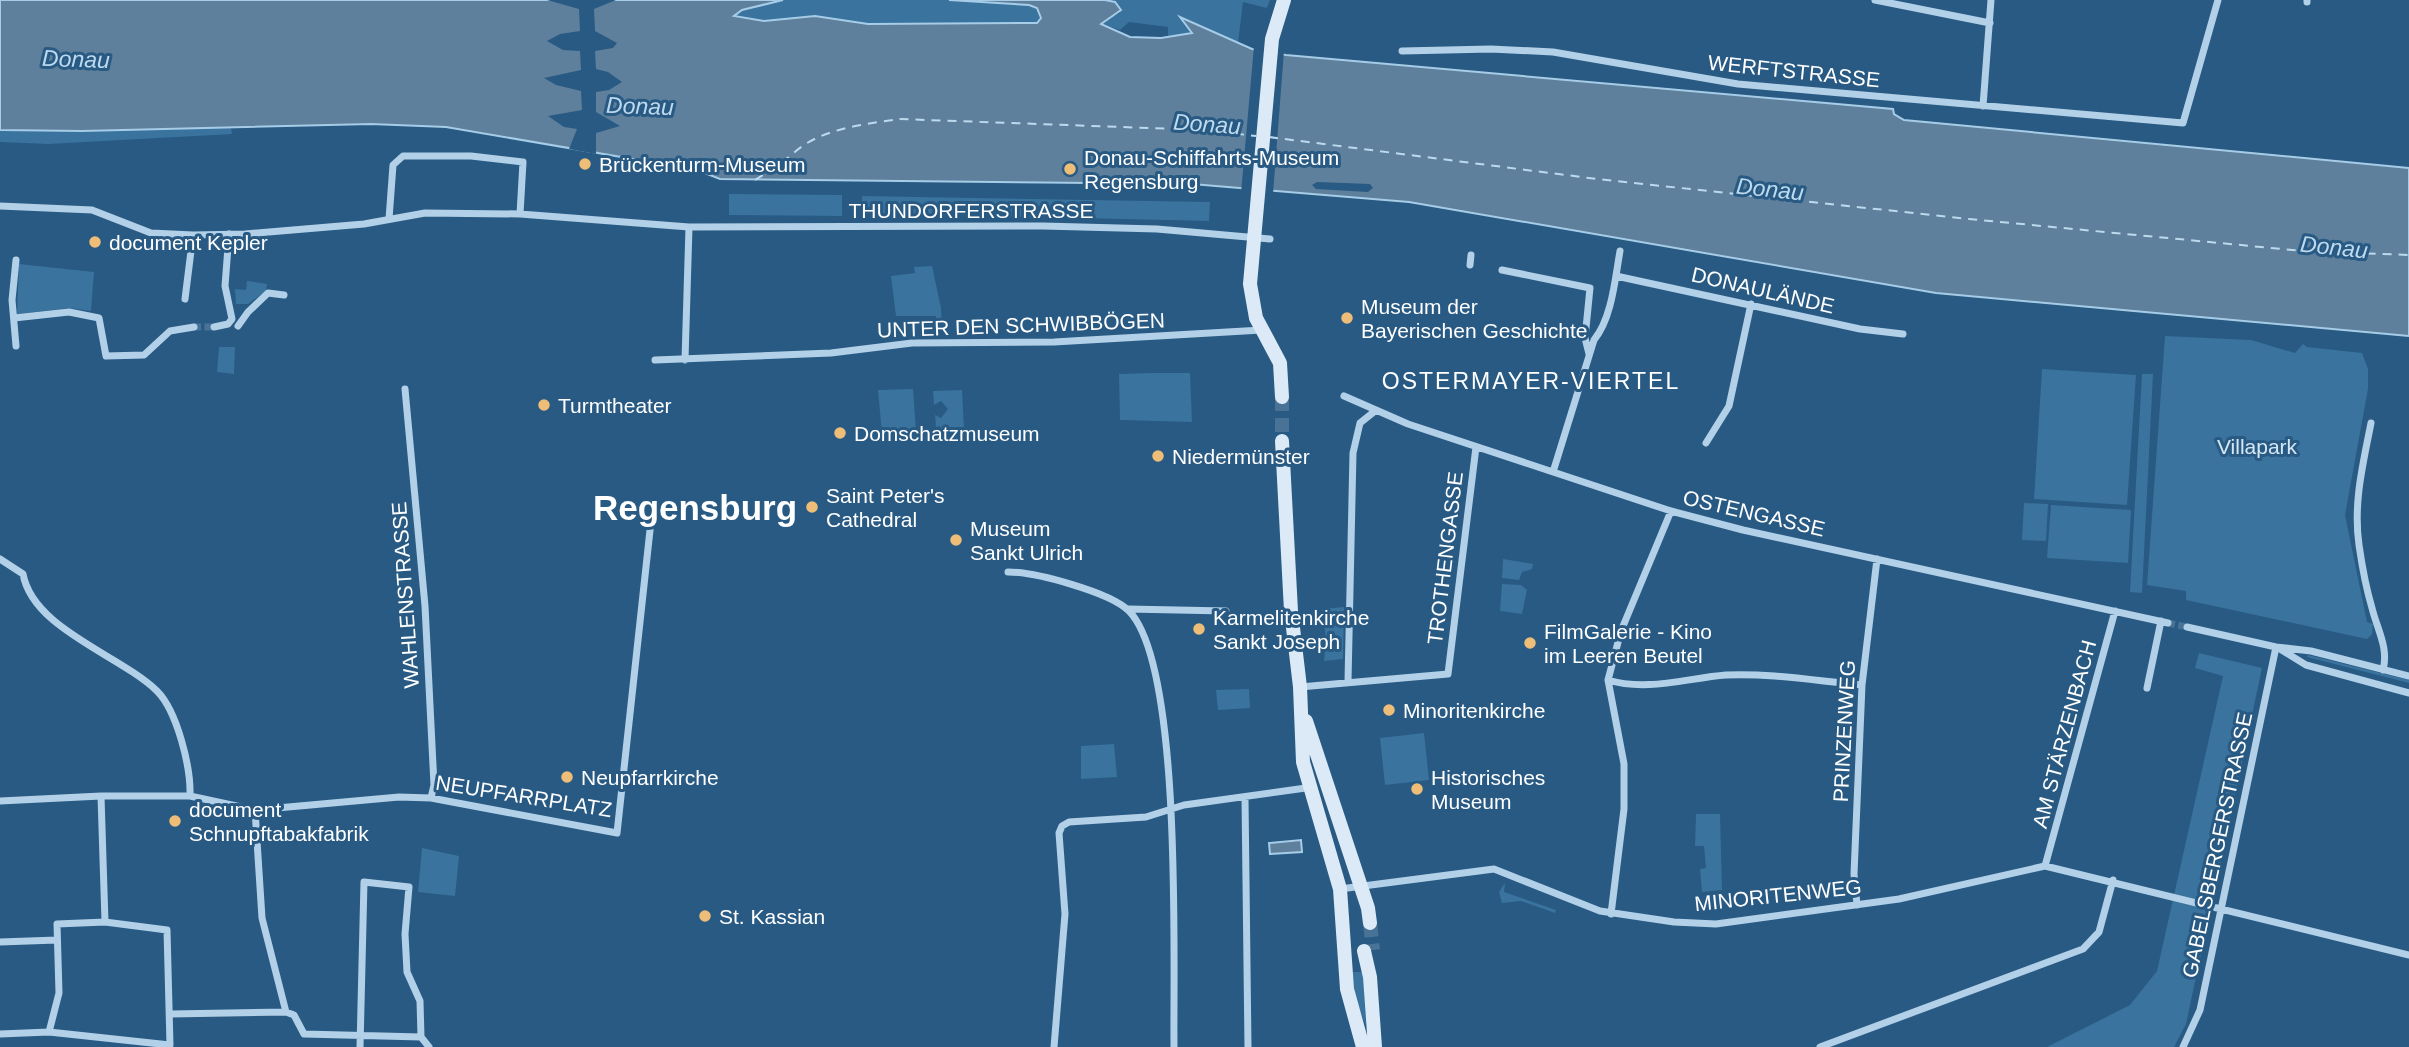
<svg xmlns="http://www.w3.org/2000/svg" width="2409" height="1047" font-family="Arial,sans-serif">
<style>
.green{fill:#39739e}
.water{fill:#5e809c;stroke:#a6cce7;stroke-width:2}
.pier{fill:#285a83}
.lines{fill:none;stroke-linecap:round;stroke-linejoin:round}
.ferry{stroke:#bdd9ee;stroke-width:2;stroke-dasharray:9 7;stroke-linecap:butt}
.street-tunnel{stroke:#487396;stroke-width:7;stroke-dasharray:7 3.5;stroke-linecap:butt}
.secondary-tunnel{stroke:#487396;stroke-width:14;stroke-dasharray:14 7;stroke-linecap:butt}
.street{stroke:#b2d0e7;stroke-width:7}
.secondary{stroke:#dbeaf6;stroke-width:14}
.poi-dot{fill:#eebe78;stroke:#285a83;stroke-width:2.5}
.labels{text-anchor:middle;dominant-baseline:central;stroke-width:6;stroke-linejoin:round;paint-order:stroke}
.street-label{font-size:21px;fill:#fff;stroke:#285a83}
.poi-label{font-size:21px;fill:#fff;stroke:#285a83;text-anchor:start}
.park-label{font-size:21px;fill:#d5e7f5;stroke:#285a83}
.water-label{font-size:23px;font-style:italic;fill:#bdd9ee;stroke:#285a83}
.neighbourhood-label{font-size:23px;letter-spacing:2px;fill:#fff;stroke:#285a83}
.town-label{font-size:35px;font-weight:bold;fill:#fff;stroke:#285a83}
</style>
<rect width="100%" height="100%" fill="#285a83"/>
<path class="green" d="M783,0H949L1029,5L1037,8L1041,19L1037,23L868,24L815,16L764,21L733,16L742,10Z
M1105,0H1270L1267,8L1243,2L1238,43L1182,17L1193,33L1168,36V27L1129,22L1120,30L1100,23L1120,13L1115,2Z
M231,128L232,134L48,144L0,142V130Z
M729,194L842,195V216L729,215Z
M862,196L1210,202L1209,221L862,213Z
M19,264L94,272L91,311L69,308L17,314Z
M932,266L941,308L942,332H936V316H896L891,276L915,273L914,267Z
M247,281L267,284L266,291L248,304H236L235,289L246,290Z
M2165,336L2251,340L2295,353L2303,344L2307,347L2362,353L2368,369V389L2345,515L2367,622L2373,624L2372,634L2367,639L2186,600V591L2147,585Z
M219,347H235L234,374L217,372Z
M2042,369L2136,375L2127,505L2034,499Z
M1153,373H1190L1192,422L1120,420L1119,374Z
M2142,374H2153L2142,593L2130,592Z
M913,389L916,431L882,434L878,390Z
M962,390L964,428L941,430L940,426L936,427L935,415L941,418L948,409L941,401L934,405L933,391Z
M2024,503L2048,504L2046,541L2022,540Z
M2051,505L2131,510L2128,563L2047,558Z
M1503,559L1533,564L1532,569L1522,572L1519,580L1502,578Z
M1502,584L1521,585L1527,590L1522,614L1500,611Z
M1344,607L1343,659L1324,661L1326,639L1322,609Z
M2199,653L2262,668L2186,1024L2174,1047H2047L2130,1005L2157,971L2223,676L2195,668Z
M2308,655L2409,680V683L2307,657Z
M1249,689L1250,708L1218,710L1216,690Z
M1424,733L1429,780L1385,785L1380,738Z
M1114,744L1117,777L1081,779V746Z
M1696,814H1720L1722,890L1702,892L1700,869L1706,868L1704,846H1695Z
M422,848L459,856L455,896L418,892Z
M1505,883L1504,892L1556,910L1555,913L1521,901L1502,903L1499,892Z
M1351,972H1363L1366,1026L1356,1000Z"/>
<path class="water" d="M0,0H783L742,10L734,16L764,21L815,16L868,24L1037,23L1041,18L1037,8L1029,5L949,0H1105L1115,2L1121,10L1101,24L1130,37L1161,38L1192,33L1180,17L1252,49L1286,55L1893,109L1894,114L1904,120L2409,168V336L1936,293L1409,202L1192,184L720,179L697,170L446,127L371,124L82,131L0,130Z
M1301,840L1302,852L1270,854L1269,843Z"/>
<path class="pier" d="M547,0H616L594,9L595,31L617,43L613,48L595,51L596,69L608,72L622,82L609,90L596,92V112L620,126L596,133V154L569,149L577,129L564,127L548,116L582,110L581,91L556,85L544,78L581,70L580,51L563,50L547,41L560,34L580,31L579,9Z
M1254,46L1284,51L1273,194L1241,193Z
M1317,182L1370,184L1373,188L1368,192L1316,189L1312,185Z"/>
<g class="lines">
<path class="ferry" d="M1269,137L1597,179L1969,219L2303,251L2409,255
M755,180C770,171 783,162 796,151C823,128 866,124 900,119L1204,130L1256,136"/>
<path class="street-tunnel" d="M194,327H214
M2168,623L2187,627"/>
<path class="secondary-tunnel" d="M1282,397V441
M1370,923L1373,950"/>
<path class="street" d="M1875,0L1990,23
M2307,0V2
M1402,51L1491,49L1553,52L1738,84L2183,123L2218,0
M1983,106L1991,0
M0,206L92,210L151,233L193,235L245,234L364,224L425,213L520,214L689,227L1043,226L1157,229L1270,239
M389,219L393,165L403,156H471L523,162L520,214
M1470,265L1471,255
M1502,270L1590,288L1585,338L1589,354
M1616,276L1860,329L1903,334
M185,299L193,235
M14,318L69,312L99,318L106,356L144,355L170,331L194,327
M238,326L248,312L268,293L284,295
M214,327L228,324L232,319L225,286L229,234
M16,346L12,300L16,260
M655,360L831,353L912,343L1054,342L1262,330
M685,360L689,227
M405,389L425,606L434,785L431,798
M1344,396L1408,424L1671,511L1743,530L2168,623
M2371,423C2363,464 2353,503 2359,545C2362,566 2366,588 2372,608C2377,629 2389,648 2383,670
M1706,443L1729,406L1751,304
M1553,472L1594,340C1612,318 1615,279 1620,251
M0,559L23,574C33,629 120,655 157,691C177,711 191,767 190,796
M1008,572C1035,572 1110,592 1129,611C1183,666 1173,962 1174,1047
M1128,609L1226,611
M2187,627L2276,647L2311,651L2409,676
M2280,649L2306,665L2409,693
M1608,680C1647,692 1687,678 1726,675C1771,673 1817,681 1862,685
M1608,680L1624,764V809L1611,914
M1608,680L1621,631L1671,511
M1348,681L1353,453L1360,423L1375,411
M1300,687L1448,674L1476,447
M2147,688L2161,621
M101,796L105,922
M1245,798L1248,1047
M0,801L101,796H190L255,810L399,797L431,798L617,833L651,521
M255,810L262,918L286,1012
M2045,866L2115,611
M1340,889L1494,869L1600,911L1674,922L1716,924L1899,899L2045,866L2409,955
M1857,905L1854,874L1862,685L1877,559
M0,942L57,940
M171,1014L286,1012L294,1015L304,1034L421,1037L429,1047
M0,1034L49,1032L170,1045L167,930L105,922L57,924L59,993L49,1032
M360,1047L364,882L409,887L405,934L407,972L420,1001L421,1037
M1054,1047L1065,914L1059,833L1062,826L1069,822L1146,817L1184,805L1313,787
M1820,1047L2083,949L2099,932L2113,880
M2183,1047L2200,1010L2276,647"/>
<path class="secondary" d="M1282,397L1280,363L1256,318L1250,284L1272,39L1284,0
M1282,441L1291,611L1300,687L1303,762L1340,889L1347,989L1363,1047
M1306,721L1368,908L1370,923
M1364,951L1370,977L1375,1047"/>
</g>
<g class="poi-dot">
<circle cx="585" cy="164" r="7"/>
<circle cx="1070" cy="169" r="7"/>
<circle cx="95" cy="242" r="7"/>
<circle cx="1347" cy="318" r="7"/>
<circle cx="544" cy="405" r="7"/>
<circle cx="840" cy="433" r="7"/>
<circle cx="1158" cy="456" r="7"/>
<circle cx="812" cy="507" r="7"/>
<circle cx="956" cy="540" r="7"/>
<circle cx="1199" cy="629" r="7"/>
<circle cx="1530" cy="643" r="7"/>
<circle cx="1389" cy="710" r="7"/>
<circle cx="567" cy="777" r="7"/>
<circle cx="1417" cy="789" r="7"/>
<circle cx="175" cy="821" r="7"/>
<circle cx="705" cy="916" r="7"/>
</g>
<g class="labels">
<g class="street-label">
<text transform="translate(1794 71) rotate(6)">WERFTSTRASSE</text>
<text x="971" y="210">THUNDORFERSTRASSE</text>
<text transform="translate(1763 290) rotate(13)">DONAULÄNDE</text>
<text transform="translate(1021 325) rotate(-2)">UNTER DEN SCHWIBBÖGEN</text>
<text transform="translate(1754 513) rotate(13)">OSTENGASSE</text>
<text transform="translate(1445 558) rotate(-83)">TROTHENGASSE</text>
<text transform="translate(405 595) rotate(-94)">WAHLENSTRASSE</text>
<text transform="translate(1844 731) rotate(-87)">PRINZENWEG</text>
<text transform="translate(2064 734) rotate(-75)">AM STÄRZENBACH</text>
<text transform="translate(524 796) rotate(9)">NEUPFARRPLATZ</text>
<text transform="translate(2217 845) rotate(-78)">GABELSBERGERSTRASSE</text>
<text transform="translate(1778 895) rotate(-6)">MINORITENWEG</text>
</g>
<g class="poi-label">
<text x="1084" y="157">Donau-Schiffahrts-Museum<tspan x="1084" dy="24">Regensburg</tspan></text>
<text x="599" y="164">Brückenturm-Museum</text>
<text x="109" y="242">document Kepler</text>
<text x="1361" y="306">Museum der<tspan x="1361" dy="24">Bayerischen Geschichte</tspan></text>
<text x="558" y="405">Turmtheater</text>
<text x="854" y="433">Domschatzmuseum</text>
<text x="1172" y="456">Niedermünster</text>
<text x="826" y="495">Saint Peter's<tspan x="826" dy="24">Cathedral</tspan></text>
<text x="970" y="528">Museum<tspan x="970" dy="24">Sankt Ulrich</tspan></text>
<text x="1213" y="617">Karmelitenkirche<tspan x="1213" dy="24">Sankt Joseph</tspan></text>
<text x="1544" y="631">FilmGalerie - Kino<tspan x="1544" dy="24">im Leeren Beutel</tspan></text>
<text x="1403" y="710">Minoritenkirche</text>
<text x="581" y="777">Neupfarrkirche</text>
<text x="1431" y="777">Historisches<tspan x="1431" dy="24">Museum</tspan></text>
<text x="189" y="809">document<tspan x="189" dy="24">Schnupftabakfabrik</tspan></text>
<text x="719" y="916">St. Kassian</text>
</g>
<g class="park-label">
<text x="2257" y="446">Villapark</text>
</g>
<g class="water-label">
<text transform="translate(76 59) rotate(2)">Donau</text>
<text transform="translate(640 106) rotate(2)">Donau</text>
<text transform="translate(1207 124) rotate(4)">Donau</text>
<text transform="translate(1770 189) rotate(6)">Donau</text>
<text transform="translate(2334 247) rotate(6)">Donau</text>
</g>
<g class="neighbourhood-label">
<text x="1531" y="381">OSTERMAYER-VIERTEL</text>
</g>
<g class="town-label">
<text x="695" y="507">Regensburg</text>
</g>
</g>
</svg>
